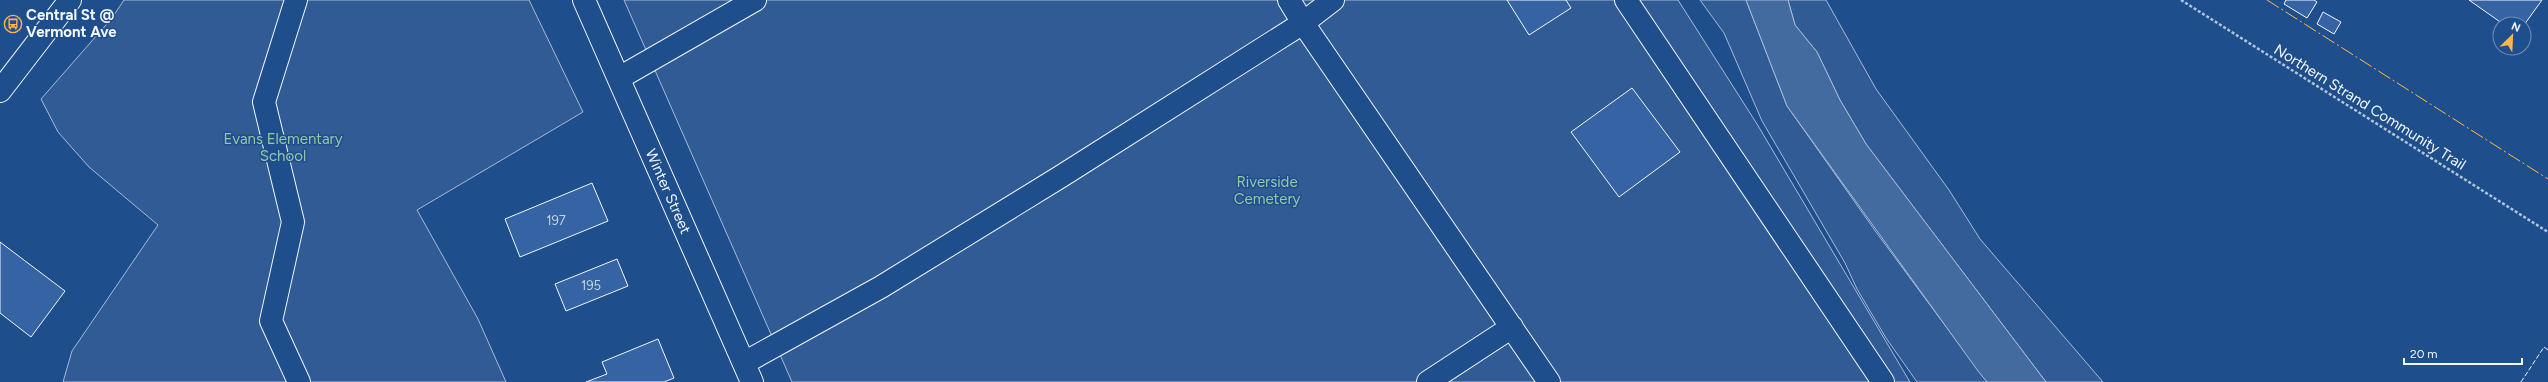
<svg xmlns="http://www.w3.org/2000/svg" width="2548" height="382" font-family="Figtree,sans-serif">
<style>
.built{fill:#305b95;stroke:#a8bbd7}
.water{fill:#446ba0;stroke:#a8bbd7}
.building{fill:#3563a3;stroke:#f2f6ff}
.lines{fill:none;stroke-linecap:round;stroke-linejoin:round}
.minor-casing{stroke:#f2f6ff;stroke-width:24}
.major-casing{stroke:#f2f6ff;stroke-width:24}
.path{stroke:#b3c4dc;stroke-width:2.5;stroke-dasharray:3 2;stroke-linecap:butt}
.minor{stroke:#1f4e8c;stroke-width:22}
.major{stroke:#1f4e8c;stroke-width:22}
.fence{stroke:#f2f6ff;stroke-width:1;stroke-dasharray:5 2;stroke-linecap:butt}
.power{stroke:#ffb74d;stroke-width:1;stroke-dasharray:14 3 2 3;stroke-linecap:butt}
.labels{text-anchor:middle;dominant-baseline:central;stroke-width:3;stroke-linejoin:round;paint-order:stroke}
.number-label{font-size:13px;fill:#c3d1e8}
.poi-label{font-size:15px;font-weight:bold;fill:#f2f6ff;stroke:#1f4e8c;text-anchor:start}
.street-label{font-size:15px;fill:#f2f6ff;stroke:#1f4e8c}
.park-label{font-size:15px;fill:#97c8a6;stroke:#1f4e8c}
</style>
<rect width="100%" height="100%" fill="#1f4e8c"/>
<path class="built" d="M124,0H529L583,112L417,210L478,319L506,382H63L72,351L158,225L89,167L58,132L41,99L112,18Z
M624,0H1678L1757,124L1910,382H792Z
M1700,0H1746L1787,106L1876,232L1987,382H1917L1886,338L1857,289L1845,263L1762,121L1724,33Z
M1788,0H1826L1876,89L1949,190L1980,239L2103,382H2046L1866,144L1840,100L1817,52L1795,25Z"/>
<path class="water" d="M1746,0H1788L1795,25L1817,52L1840,100L1866,144L2046,382H1987L1978,371L1787,106Z"/>
<path class="building" d="M1507,0H1566L1571,8L1529,35Z
M2286,0H2314L2317,2L2307,18L2284,4Z
M2469,0H2542L2524,25L2503,24Z
M2323,12L2341,22L2334,34L2317,24Z
M1632,88L1680,152L1619,197L1571,132Z
M592,183L608,221L520,257L505,219Z
M0,242L65,291L31,337L0,313Z
M617,259L628,286L566,311L555,284Z
M658,339L674,378L664,382H586L607,374L602,362Z"/>
<g class="lines">
<defs>
<path id="minor" d="M296,0L264,102L293,222L271,321L299,382
M1289,0L1303,23L1333,0
M1626,0L1883,382
M619,78L755,0
M744,363L881,287L1060,177L1303,23L1549,382
M1428,382L1512,327"/>
<g id="major">
<path id="s1" d="M584,0L752,382"/>
<path d="M0,91L70,0"/>
</g>
</defs>
<use href="#minor" class="minor-casing"/>
<use href="#major" class="major-casing"/>
<path class="path" d="M2181,0L2548,232"/>
<use href="#minor" class="minor"/>
<use href="#major" class="major"/>
<path class="fence" d="M2521,382L2544,347L2548,350"/>
<path class="power" d="M2267,0L2548,179"/>
</g>
<defs>
<symbol id="bus-ring" viewBox="-11 -11 22 22"><circle r="9.5" fill="#1f4e8c" stroke="#ffb74d" stroke-width="1.5"/><path d="M-5-6H5V4H4V6H2V4H-2V6H-4V4H-5ZM-3.5-4V0h7V-4ZM-3.5 1.2v1.5H-2V1.2ZM2 1.2v1.5H3.5V1.2Z" fill="#ffb74d"/></symbol>
</defs>
<g fill-rule="evenodd">
<use href="#bus-ring" x="3" y="14" width="20" height="20"/>
</g>
<g class="labels">
<g class="number-label">
<text x="556" y="220">197</text>
<text x="591" y="285">195</text>
</g>
<g class="poi-label">
<text x="26" y="15">Central St @<tspan x="26" dy="17">Vermont Ave</tspan></text>
</g>
<g class="street-label">
<text transform="translate(2370 107) rotate(32)">Northern Strand Community Trail</text>
<text stroke="none"><textPath href="#s1" startOffset="209">Winter Street</textPath></text>
</g>
<g class="park-label">
<text x="283" y="139">Evans Elementary<tspan x="283" dy="17">School</tspan></text>
<text x="1267" y="182">Riverside<tspan x="1267" dy="17">Cemetery</tspan></text>
</g>
</g>
<g transform="translate(2512 36) rotate(24)"><circle r="19" fill="#1f4e8c" stroke="#7391ba"/>
<path d="M0-3L7 15L0 10L-7 15Z" fill="#ffb74d"/>
<text y="-6" font-size="11" font-weight="bold" text-anchor="middle" fill="#f2f6ff">N</text>
</g>
<path d="M2404 358v6h118v-6" fill="none" stroke="#f2f6ff" stroke-width="2"/>
<text x="2410" y="358" font-size="12" fill="#f2f6ff" stroke="#1f4e8c" stroke-width="3" paint-order="stroke">20 m</text>
</svg>
